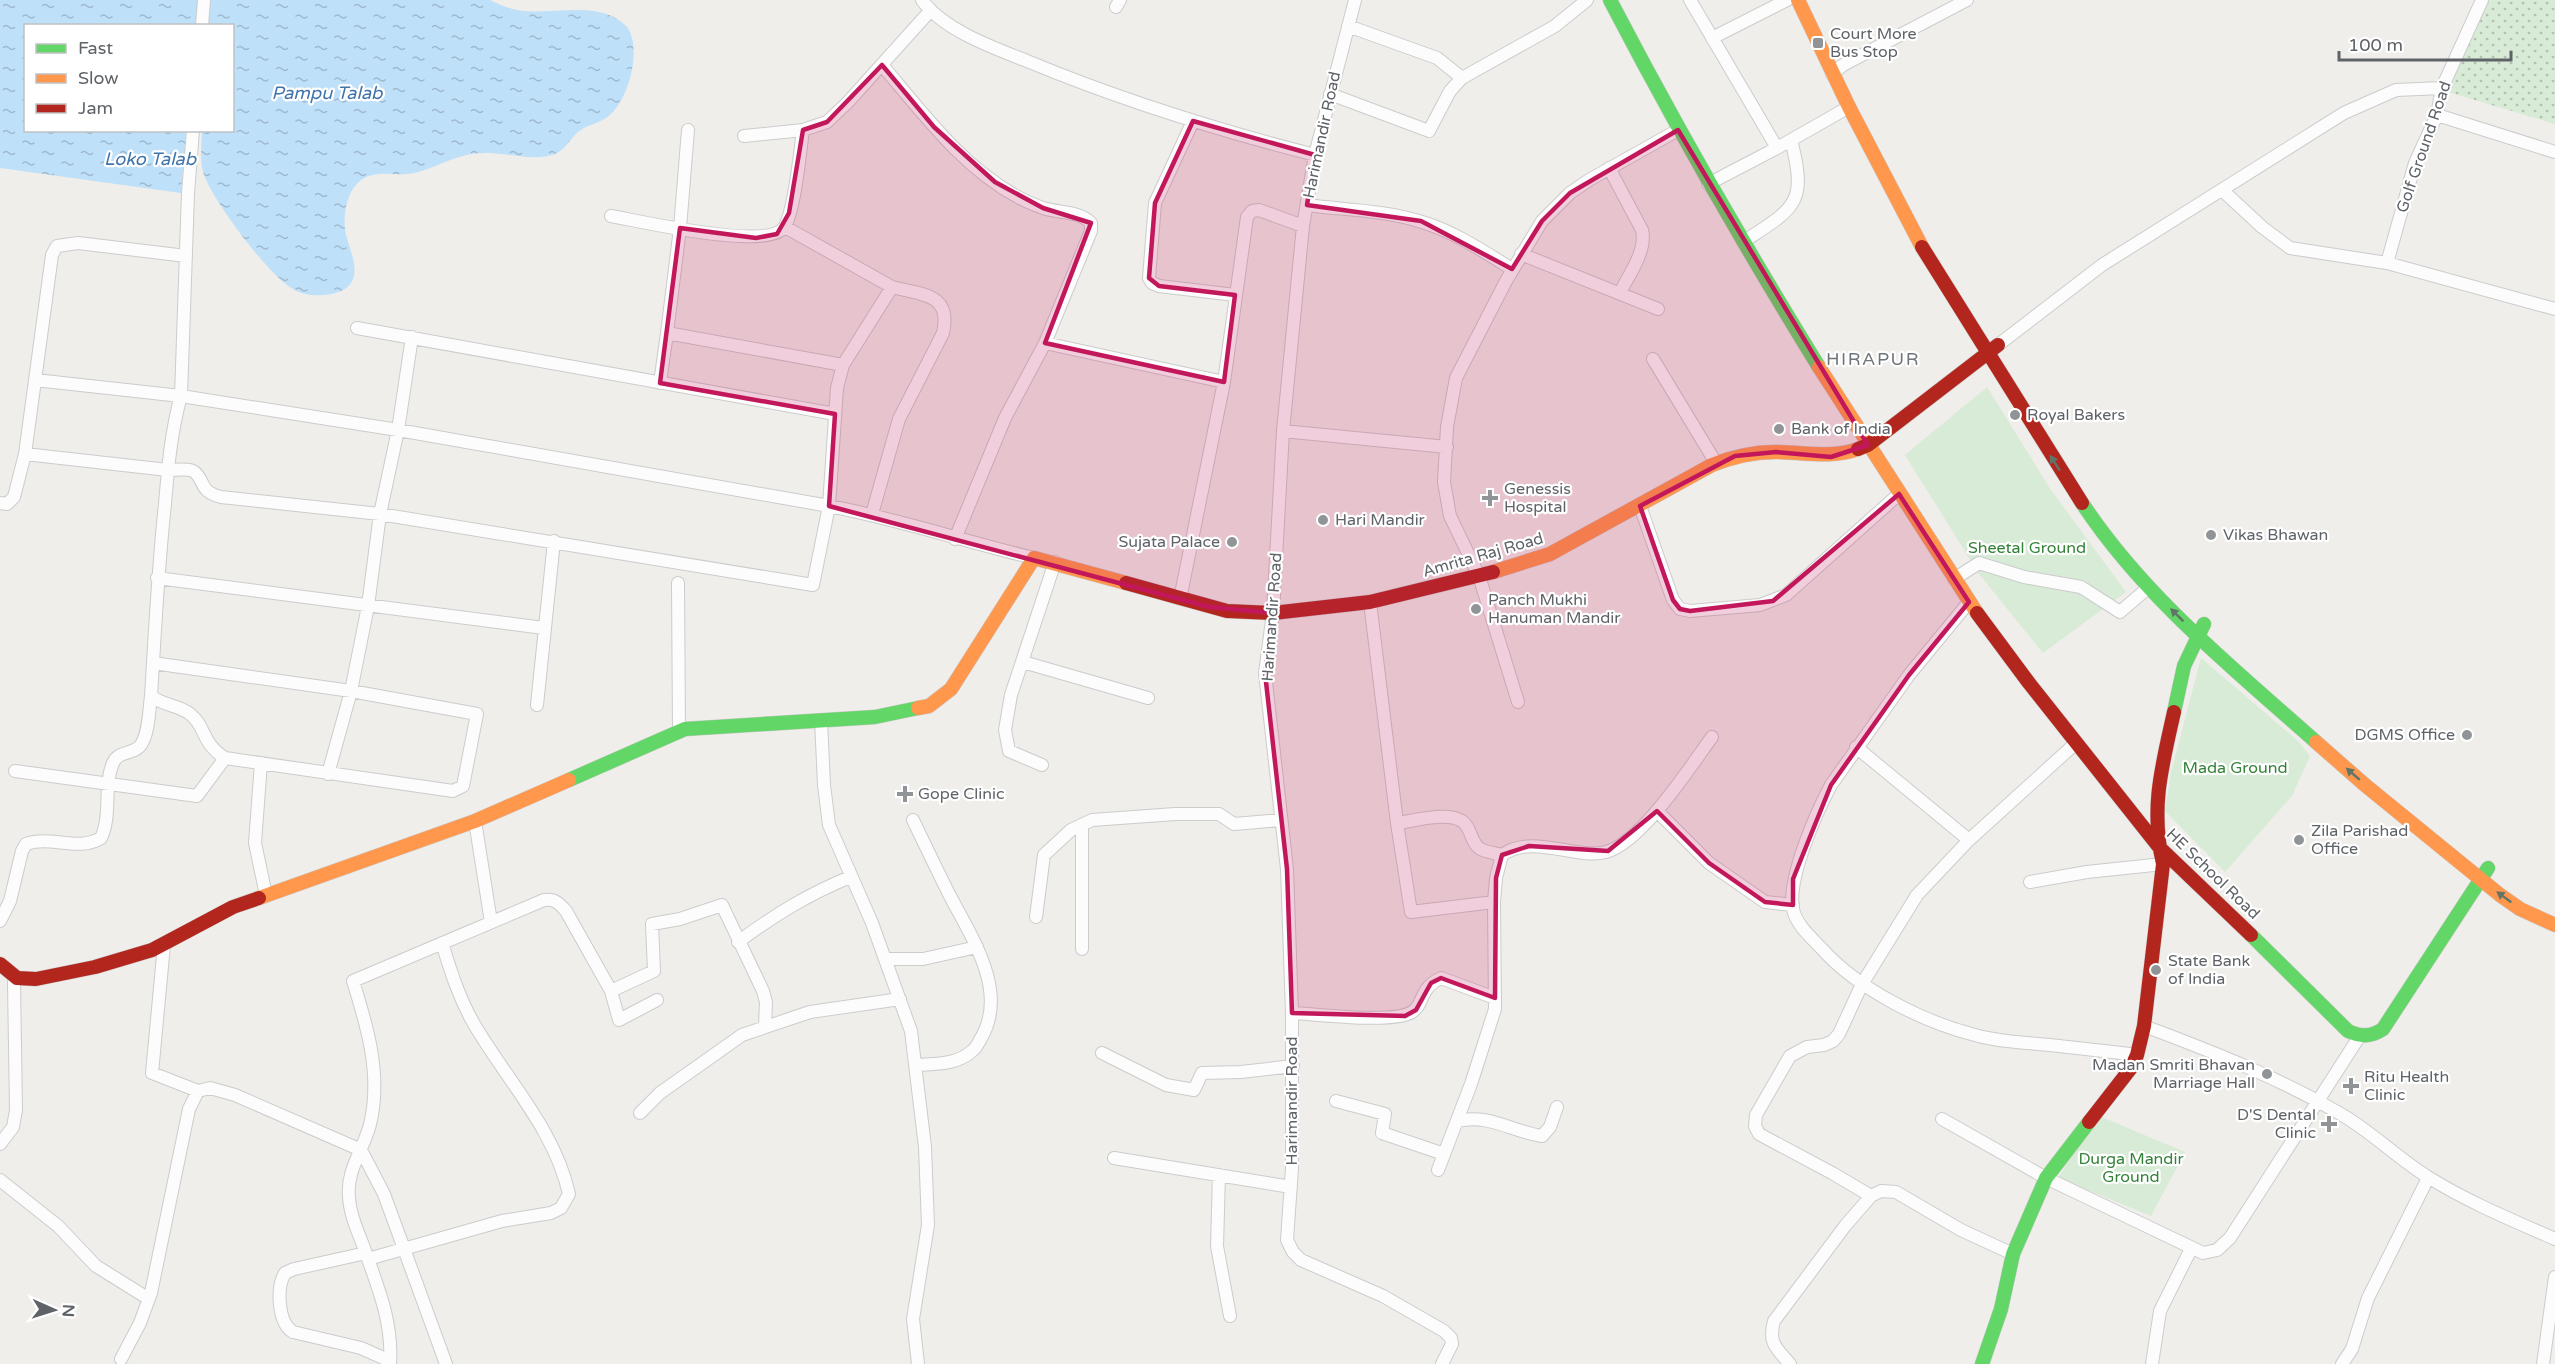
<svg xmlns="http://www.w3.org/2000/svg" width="2555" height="1364" font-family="'Varela Round',sans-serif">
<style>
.grass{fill:url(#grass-dots)}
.park{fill:#d8ebd6}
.water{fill:url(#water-ripples)}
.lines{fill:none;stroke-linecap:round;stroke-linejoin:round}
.street-casing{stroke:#cbcccc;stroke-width:14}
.fast-casing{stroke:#cacacb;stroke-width:15}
.slow-casing{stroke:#cacacb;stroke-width:15}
.jam-casing{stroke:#cacacb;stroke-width:15}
.street{stroke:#fdfcfc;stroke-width:12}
.fast{stroke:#63d668;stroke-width:14}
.slow{stroke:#ff974d;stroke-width:14}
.jam{stroke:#b3261e;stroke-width:14}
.oneway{fill:#607468}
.marked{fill:#c2185b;fill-opacity:0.2;stroke:#c2185b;stroke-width:4.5;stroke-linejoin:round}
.poi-dot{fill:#919496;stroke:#fff;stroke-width:2}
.labels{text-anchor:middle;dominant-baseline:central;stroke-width:4.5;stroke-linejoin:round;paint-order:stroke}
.poi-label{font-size:16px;fill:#5f6368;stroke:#fff;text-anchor:start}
.street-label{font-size:16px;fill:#5f6368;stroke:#fff}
.park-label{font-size:16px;fill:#348238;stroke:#fff}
.water-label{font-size:18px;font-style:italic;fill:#4174aa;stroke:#fff}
.neighbourhood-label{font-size:18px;letter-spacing:1.5px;fill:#70757a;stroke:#fff}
</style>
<defs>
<pattern id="grass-dots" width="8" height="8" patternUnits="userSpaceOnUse" patternTransform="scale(1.5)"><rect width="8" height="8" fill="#d8ebd6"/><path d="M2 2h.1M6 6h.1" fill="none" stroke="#b2c2b1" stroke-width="1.8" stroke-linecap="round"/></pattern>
<pattern id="water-ripples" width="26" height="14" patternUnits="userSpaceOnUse" patternTransform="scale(1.5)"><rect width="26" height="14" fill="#bfe0f9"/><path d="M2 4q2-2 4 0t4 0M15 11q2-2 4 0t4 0" fill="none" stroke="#9eb9cd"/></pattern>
</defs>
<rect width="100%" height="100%" fill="#efeeea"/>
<path class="grass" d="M2488,0H2555V124L2448,92Z"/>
<path class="park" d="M1987,387L2051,490L2126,592L2043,653L1979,574L1905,455Z
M2201,658L2298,741L2310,756L2292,796L2225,872L2165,811L2171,772Z
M2097,1115L2185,1152L2151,1216L2058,1178Z"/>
<path class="water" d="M0,0H490C500,5 512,10 524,11C557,14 602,0 627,27C643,49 628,104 606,118C597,124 586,125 578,132C570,139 565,150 555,154C533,162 506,152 483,153C459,153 440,166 418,172C402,177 385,171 369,176C348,183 343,211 345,230C348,249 367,279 341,291C328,297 305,297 293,289C268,275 214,202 204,175C199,161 202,145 202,131L232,130V26H26V130L186,131L181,193L0,168Z"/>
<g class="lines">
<defs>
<path id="street" d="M922,0C943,30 994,48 1027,61C1121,100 1217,130 1315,155
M1355,0L1315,155L1303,226L1283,431L1273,613L1265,673L1287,869L1292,1013V1168L1287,1240L1293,1252L1301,1260L1383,1296L1444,1331L1451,1338L1452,1344L1442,1364
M1690,0L1777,148L1849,107
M1116,7L1120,0
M202,26L204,0
M1348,26L1437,58L1462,78
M1712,38L1787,0
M882,65C922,112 962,167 1018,197C1025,201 1035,205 1043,208C1058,213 1080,211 1091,223V231L1045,343L1005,418L955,539
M1832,74L1843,65L1967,0
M1330,94L1429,131L1450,91L1462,78L1555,26L1587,0
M2437,115L2555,152
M1193,121L1155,203L1149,278L1152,283L1159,286L1235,295
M193,130L188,193L181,396C171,431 168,468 165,504C158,568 155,631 151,696C164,706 179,705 190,714C206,726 201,743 225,758
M688,130L680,228L667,333L843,365
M744,136L803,130L827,122L848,102L930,11
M1609,168L1642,230C1647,251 1629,274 1620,293
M1708,184L1777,148
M2222,190L2262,227L2290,248L2387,263L2555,309
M1307,205C1344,210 1385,210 1422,222C1455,232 1483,251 1512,269
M611,216C640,221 771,252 785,226C795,208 800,152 803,130
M1743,242C1794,208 1808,205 1791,140
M1521,254L1658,309
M2387,263L2415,163L2437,115L2442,88L2482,0
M357,328L835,414
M1045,343L1224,382
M1998,345L2102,265L2344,113L2396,90L2442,88
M1653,359L1716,463
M35,380L181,396L398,430L829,506C899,519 966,542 1034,558
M660,383L667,333
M1283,431L1447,447
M25,454L168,470C175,470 187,468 193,471C206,479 197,491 221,497L380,514L813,585L829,506L837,388L843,365L892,287L785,227
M0,503L7,504L14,497L25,454L52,255L57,246L78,243L186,256
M1640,506L1673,600L1680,609L1690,611L1760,605L1786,595L1899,494
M872,514L899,419L943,333C952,293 922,295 892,287
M157,578L544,628
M1954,579L1979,563L2024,577L2081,587L2120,612L2149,587
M678,583L679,732
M1180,599L1224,382L1247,217L1252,211L1259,210L1303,226
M1370,602L1397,823L1411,912L1494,902L1495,1009L1471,1084L1438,1170
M1969,602L1909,675L1831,785C1816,813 1787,879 1793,909C1796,925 1812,938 1822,949C1858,989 1923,1022 1975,1035C1995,1041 2017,1042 2038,1044C2071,1047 2104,1051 2137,1055
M1023,662L1148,698
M1518,702L1479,576L1450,516L1444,482L1447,427L1456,378L1506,281L1542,221L1570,193L1589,180L1678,130
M537,705L554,541
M821,720L824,785L829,825L872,923L911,1031L925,1147L928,1225L913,1319L918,1364
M1856,747L1969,840
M261,763L255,843L266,895
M1042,765L1009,751L1005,730L1011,695L1055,562
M15,771L197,796L225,758L453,791L463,786L477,714L351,691L153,663
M328,774L351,691L368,606L380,514L398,430L412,337
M1657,811L1709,863L1765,902L1793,905
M913,820C925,845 937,870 949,894C971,937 1010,992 980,1040C978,1044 975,1049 972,1051C957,1065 934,1064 915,1065
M475,821L491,922
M1397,823C1415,821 1446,811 1462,821C1472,828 1470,841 1479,848C1484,852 1495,853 1502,855
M2030,882L2087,872L2163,864
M1494,902L1496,878L1502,855C1532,833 1576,860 1606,852C1642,842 1690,767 1712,737
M1036,917L1044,855L1071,830L1092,820L1175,814H1219L1234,824L1281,820
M0,921L10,901L22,851L26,844C51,835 78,852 101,838C112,815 103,786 113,763C119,750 132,755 140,746C149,735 149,710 151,696
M738,942C776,914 807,895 850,877
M164,945L152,1073L198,1091
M1082,949V825
M885,959H923L977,947
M611,991L654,971L652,924L680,919L722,905L763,991L766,1002L765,1026
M1292,1013C1318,1014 1393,1024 1412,1012C1424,1005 1419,988 1441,978L1495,998
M2144,1026C2211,1051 2277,1077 2339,1113C2371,1131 2397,1158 2428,1177C2468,1202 2512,1220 2555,1239
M1102,1053L1166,1085L1194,1090L1202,1073L1241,1072L1293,1066
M1336,1101L1385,1114L1382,1133L1444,1154
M640,1113L660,1093L742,1035L810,1012L900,999
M1942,1119L2046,1178L2203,1253L2217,1250L2230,1238L2359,1037
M1457,1121C1491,1114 1510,1131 1542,1136L1550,1127L1557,1107
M0,1144L13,1127L16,1110L14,982
M1114,1158L1291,1187
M1219,1175L1217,1246L1230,1316
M0,1180L58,1226L96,1266L149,1299
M1871,1196L1832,1173L1759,1134L1755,1126L1756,1115L1790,1056L1807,1047L1824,1045L1833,1041L1839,1034L1862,984L1917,895L1969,840L2076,743
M366,1253L294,1269L285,1273C276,1288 278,1323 293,1332L361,1348L390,1361
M368,1259L502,1221L551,1213L561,1208L569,1194C555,1130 506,1079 474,1024C459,998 451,972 442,943
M121,1359L140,1323L151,1293L189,1109L198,1091L210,1088L235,1095L361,1150L384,1194L446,1364
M390,1364C393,1321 377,1285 363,1245C357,1230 350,1214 349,1197C346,1168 366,1147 371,1120C381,1072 367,1026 353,981L544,900C555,899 559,903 566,911L611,991L619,1020L657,1000
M1790,1364C1776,1348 1768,1343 1774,1321L1845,1226L1871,1196L1881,1191L1896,1192L1961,1230L2013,1254
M2152,1364L2160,1311L2191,1249
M2342,1364L2352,1349L2368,1298L2428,1178
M2543,1364L2555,1277"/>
<path id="fast" d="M1610,0C1675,125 1745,247 1819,367
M2082,503C2144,597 2234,669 2316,742
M2174,712L2184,666L2204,624
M569,780L685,729L875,717L918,708
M2251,935L2348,1031C2361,1037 2371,1037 2383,1029L2488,868
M1982,1364L2001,1309L2013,1254L2046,1178L2089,1122"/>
<path id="slow" d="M1798,0L1849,107L1922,247
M1819,367L1977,613
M1493,572L1550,554L1712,465C1732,457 1753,452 1775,452C1804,452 1830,459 1858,449
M918,708L929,706L951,689L1034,558L1126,583
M2316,742L2365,785L2500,895L2520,909L2555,925
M259,898L475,821L569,780"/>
<path id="jam" d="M1922,247L2082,503
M1858,449L1868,445L1998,345
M1126,583L1227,611L1273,613L1370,602L1493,572
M1977,613L2029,683L2159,847L2251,935
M0,964L17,978L36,979L95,967L152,950L233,907L259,898
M2089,1122L2131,1068L2137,1055L2144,1026L2163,864C2150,808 2162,766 2174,712"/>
</defs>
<use href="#street" class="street-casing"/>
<use href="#fast" class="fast-casing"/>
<use href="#slow" class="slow-casing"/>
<use href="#jam" class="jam-casing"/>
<use href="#street" class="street"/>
<use href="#fast" class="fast"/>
<use href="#slow" class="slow"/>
<use href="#jam" class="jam"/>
</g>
<defs><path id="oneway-solid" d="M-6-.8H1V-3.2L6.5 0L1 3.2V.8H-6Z" transform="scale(1.5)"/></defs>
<g class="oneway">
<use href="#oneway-solid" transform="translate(2055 463) rotate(-123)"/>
<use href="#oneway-solid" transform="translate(2177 615) rotate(-135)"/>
<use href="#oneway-solid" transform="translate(2353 774) rotate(-139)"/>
<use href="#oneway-solid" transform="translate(2504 897) rotate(-144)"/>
</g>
<path class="marked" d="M882,65L934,127L995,182L1043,208L1091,223L1045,343L1224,382L1235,295L1159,286L1149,278L1155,203L1193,121L1315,155L1307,205L1421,221L1512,269L1542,221L1570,193L1678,130L1868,445L1831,457L1776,452L1735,456L1640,506L1673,600L1680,609L1690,611L1773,601L1899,494L1969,602L1909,675L1831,785L1793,879V905L1765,902L1709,863L1657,811L1608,851L1529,846L1502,855L1496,878L1495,998L1441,978L1431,983L1416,1010L1405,1016L1292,1013L1287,869L1265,673L1273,613L1209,607L829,506L835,414L660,383L680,228L756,238L777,234L789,213L803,130L827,122Z"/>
<g class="poi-dot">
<rect x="1812" y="37" width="12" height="12" rx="3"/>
<circle cx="2015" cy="415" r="6"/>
<circle cx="1779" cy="429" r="6"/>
<path d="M1487 489h6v6h6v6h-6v6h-6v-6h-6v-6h6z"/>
<circle cx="1323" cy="520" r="6"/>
<circle cx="2211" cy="535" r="6"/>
<circle cx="1232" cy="542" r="6"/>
<circle cx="1476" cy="609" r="6"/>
<circle cx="2467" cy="735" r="6"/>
<path d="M902 785h6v6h6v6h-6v6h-6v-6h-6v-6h6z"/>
<circle cx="2299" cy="840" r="6"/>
<circle cx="2156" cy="970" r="6"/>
<circle cx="2267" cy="1074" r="6"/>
<path d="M2348 1077h6v6h6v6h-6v6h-6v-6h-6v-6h6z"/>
<path d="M2326 1115h6v6h6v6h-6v6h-6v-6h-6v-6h6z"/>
</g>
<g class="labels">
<g class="poi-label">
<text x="1830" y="34">Court More<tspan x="1830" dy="18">Bus Stop</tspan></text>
<text x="2027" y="415">Royal Bakers</text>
<text x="1791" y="429">Bank of India</text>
<text x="1504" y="489">Genessis<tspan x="1504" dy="18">Hospital</tspan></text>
<text x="1335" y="520">Hari Mandir</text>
<text x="2223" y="535">Vikas Bhawan</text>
<text x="1220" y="542" text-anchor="end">Sujata Palace</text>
<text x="1488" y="600">Panch Mukhi<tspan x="1488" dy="18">Hanuman Mandir</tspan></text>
<text x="2455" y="735" text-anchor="end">DGMS Office</text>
<text x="918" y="794">Gope Clinic</text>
<text x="2311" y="831">Zila Parishad<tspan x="2311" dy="18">Office</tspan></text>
<text x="2168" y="961">State Bank<tspan x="2168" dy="18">of India</tspan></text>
<text x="2255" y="1065" text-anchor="end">Madan Smriti Bhavan<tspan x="2255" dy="18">Marriage Hall</tspan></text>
<text x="2364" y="1077">Ritu Health<tspan x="2364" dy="18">Clinic</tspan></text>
<text x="2316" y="1115" text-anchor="end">D'S Dental<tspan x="2316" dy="18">Clinic</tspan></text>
</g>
<g class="street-label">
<text transform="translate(1322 135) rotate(-78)">Harimandir Road</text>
<text transform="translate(2424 147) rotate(-71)">Golf Ground Road</text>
<text transform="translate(1483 555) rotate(-16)">Amrita Raj Road</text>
<text transform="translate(1272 617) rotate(-86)">Harimandir Road</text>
<text transform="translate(2213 874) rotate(44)">HE School Road</text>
<text transform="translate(1292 1101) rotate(-90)">Harimandir Road</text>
</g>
<g class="park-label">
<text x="2027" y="548">Sheetal Ground</text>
<text x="2235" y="768">Mada Ground</text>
<text x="2131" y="1159">Durga Mandir<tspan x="2131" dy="18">Ground</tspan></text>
</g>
<g class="water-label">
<text x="327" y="93">Pampu Talab</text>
<text x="150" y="159">Loko Talab</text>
</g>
<g class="neighbourhood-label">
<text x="1873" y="359">HIRAPUR</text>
</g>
</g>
<rect x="24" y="24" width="210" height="108" fill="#ffffff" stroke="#bfc1c3" stroke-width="1.5"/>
<rect x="36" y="44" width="30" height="9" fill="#63d668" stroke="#bfc1c3" stroke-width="1.5"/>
<text x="78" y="54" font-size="18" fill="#5f6368">Fast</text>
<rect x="36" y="74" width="30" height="9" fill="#ff974d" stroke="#bfc1c3" stroke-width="1.5"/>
<text x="78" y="84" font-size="18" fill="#5f6368">Slow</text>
<rect x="36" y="104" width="30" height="9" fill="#b3261e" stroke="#bfc1c3" stroke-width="1.5"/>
<text x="78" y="114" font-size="18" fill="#5f6368">Jam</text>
<g transform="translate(54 1310) rotate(93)" stroke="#ffffff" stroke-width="4.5" paint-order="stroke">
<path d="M0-4.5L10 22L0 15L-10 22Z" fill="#5f6368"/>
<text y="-9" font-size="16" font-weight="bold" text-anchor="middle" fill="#5f6368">N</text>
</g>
<path d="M2339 51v9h172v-9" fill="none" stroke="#5f6368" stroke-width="3"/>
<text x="2348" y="51" font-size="18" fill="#5f6368" stroke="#ffffff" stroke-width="4.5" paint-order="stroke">100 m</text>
</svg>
